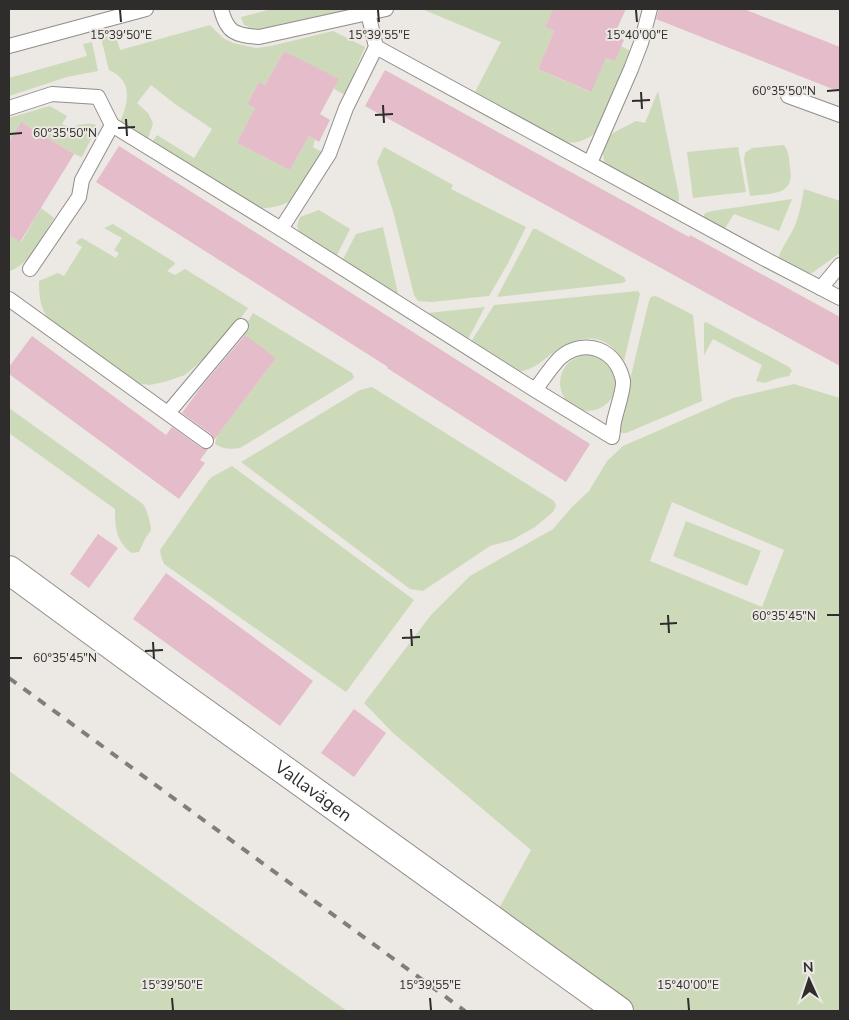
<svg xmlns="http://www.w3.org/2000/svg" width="849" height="1020" font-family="'Nunito Sans',sans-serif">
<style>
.green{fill:#ccdaba;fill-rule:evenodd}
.building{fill:#e5bcc9}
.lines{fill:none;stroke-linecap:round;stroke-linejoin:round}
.service-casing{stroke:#918d8a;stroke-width:16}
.minor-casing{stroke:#918d8a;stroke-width:30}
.service{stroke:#fff;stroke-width:14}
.minor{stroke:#fff;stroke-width:28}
.rail{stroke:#807d7a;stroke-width:4;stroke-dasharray:9 9;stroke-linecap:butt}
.ticks{fill:none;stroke:#2e2d2b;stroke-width:2}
.labels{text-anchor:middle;stroke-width:4;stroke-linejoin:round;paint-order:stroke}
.street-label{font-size:18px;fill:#2e2d2b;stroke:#ece8e4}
.ticks-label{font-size:12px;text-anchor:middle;fill:#2e2d2b;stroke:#ece8e4;stroke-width:4;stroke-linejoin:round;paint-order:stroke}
</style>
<rect width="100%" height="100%" fill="#ece8e4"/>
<g class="green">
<path d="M272,9H349L325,17L258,30L244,25L241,17Z"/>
<path d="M422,9H553L545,27L554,31L538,69L590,92L606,58L615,61L621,46L630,51L596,133C584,141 576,144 562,142L475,92L501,42Z"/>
<path d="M210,25L223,38L233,43L256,48L271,46L333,31L365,47L345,95L334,89L338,79L284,51L265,85L259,82L247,104L255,108L237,143L290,170L309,136L315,140L313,147L322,152L293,200C281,206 270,209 256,208L152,142L157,135L194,158L212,129L175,104L151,85L137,103L148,113L153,123L148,139L120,122C129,101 133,81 109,70L101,38L115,34L120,50Z"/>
<path d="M92,42L98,71L67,77L9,96V78L87,56L83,44Z"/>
<path d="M658,91L679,196V201L671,202L605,165C598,134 613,134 636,121L645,123Z"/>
<path d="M50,106L67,116L62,124L70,127C79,125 88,122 96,125V129L82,157L74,154L21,122L9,142V118L46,107Z"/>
<path d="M784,145C789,151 789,160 790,168C795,196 771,193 750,196L744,160L745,153L752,148Z"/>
<path d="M384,147L453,185L451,189L526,227L507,265L489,296L431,302L418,301L414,295L393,211L377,162Z"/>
<path d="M738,147L746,192L693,198L687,152Z"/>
<path d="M804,189L840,201V253L812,273H804L778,259C782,246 791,236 796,223C800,212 802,200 804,189Z"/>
<path d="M792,199L779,231L734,214L724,230L703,218L705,213L712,211Z"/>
<path d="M41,208L54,218C46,231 30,262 16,268C14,270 11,270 9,271V235L21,242Z"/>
<path d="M319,210L350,229L337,255L333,257L301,235L297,226L300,217Z"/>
<path d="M113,224L174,262L175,264L167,271L175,275L185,269L248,308L223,342L185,375L164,382L150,385L133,383L50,321C40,309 39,296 39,281L58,273L64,276L82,247L76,243L78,240L82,238L116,258L119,253L114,250L122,238L104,228Z"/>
<path d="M383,227L399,298L342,261L356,234Z"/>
<path d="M533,229H536L624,277L626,281L622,283L497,297Z"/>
<path d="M638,291L640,294L624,361C620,357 616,351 612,347C596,333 574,338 558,349C545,358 535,370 518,372L469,345L494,305Z"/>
<path d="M655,296L660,298L693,315L702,401L626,433H622L618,429L649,301L651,297Z"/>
<path d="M485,307L467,341L418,314Z"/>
<path d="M253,313L352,373L354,377L353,379L240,448C230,449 225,450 215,444L217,436L276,358L241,333Z"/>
<path d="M706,322L789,367L792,371L789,376L779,378L764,383L756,381L762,365L713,339L704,355V323Z"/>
<circle cx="588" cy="383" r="28"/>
<path d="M794,384L840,398V1011H632L497,912L531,850L392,732L364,703L431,615L470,576L553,529L572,507L589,491L607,461L623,446L733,398ZM672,502L784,550L762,607L650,561Z"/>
<path d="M372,387L554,501L556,506L553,512L535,527L512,540L490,546L423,591L410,589L241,462L360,390Z"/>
<path d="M9,408L143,504C148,512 150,521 151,530L145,539L139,552L132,553C116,542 115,527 115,509L9,433Z"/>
<path d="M232,466L414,600L346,692L164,564L161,556L160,550L208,481L212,477Z"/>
<path d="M686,521L761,551L747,586L673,556Z"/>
<path d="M9,771L347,1011H9Z"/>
</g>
<g class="building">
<path d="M553,9H626L614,35L624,40L615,61L606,58L591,92L538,69L554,31L545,27Z"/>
<path d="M659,9H744L840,47V92L656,19Z"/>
<path d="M284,51L339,79L320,114L330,120L319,142L309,136L290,170L237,143L255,108L247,104L259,82L265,85Z"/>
<path d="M385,70L689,237L690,235L840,317V366L365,106Z"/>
<path d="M21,122L74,154L20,242L9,235V142Z"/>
<path d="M119,146L590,444L566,482L387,368L388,367L96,182Z"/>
<path d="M245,335L276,358L214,440L211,434L182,413L201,387Z"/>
<path d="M32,336L166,435L172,427L201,448L208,449L200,460L205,463L179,499L9,374V367Z"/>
<path d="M98,534L118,548L89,588L70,574Z"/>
<path d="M166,573L313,681L280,726L133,619Z"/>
<path d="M354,709L386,733L354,777L321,753Z"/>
</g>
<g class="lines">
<g class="service-casing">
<g id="service">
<path d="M221,9C227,33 235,35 259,37L386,9"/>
<path d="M9,46L146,9"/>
<path d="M376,47L765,259L840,298"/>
<path d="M788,96L840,115"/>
<path d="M9,108L52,94L98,97L112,125L82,180L79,197L30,269"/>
<path d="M112,125L281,229L535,390L612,437C613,432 613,427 614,422C616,411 624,390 623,381C617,350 586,337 561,357C553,364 542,381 535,390"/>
<path d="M590,163L631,69L641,43L650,9"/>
<path d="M281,229L329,154L346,108L376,47L368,13"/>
<path d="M821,288L840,265"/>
<path d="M9,299L206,441"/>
<path d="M168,413L241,326"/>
</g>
</g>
<g class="minor-casing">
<g id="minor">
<path id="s1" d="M9,570L159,680L619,1011"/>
</g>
</g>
<use href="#service" class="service"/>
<use href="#minor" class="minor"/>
<path class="rail" d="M9,678L465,1011"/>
</g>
<path class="ticks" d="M120,10L121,22M378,10L379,22M636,10L637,22M827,91L839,90M641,92L642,109M632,101L650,100M383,105L384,123M375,115L393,114M126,119L127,136M118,128L135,127M10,134L22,133M668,615L669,633M827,615H839M660,624L677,623M411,629L412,646M402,638L420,637M153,642L154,659M145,651L163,650M10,658H22M172,998L173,1010M430,998L431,1010M688,998L689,1010"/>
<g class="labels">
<g class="street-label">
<text dy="6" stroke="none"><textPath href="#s1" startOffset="376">Vallavägen</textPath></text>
</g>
</g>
<g class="ticks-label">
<text x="121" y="39">15°39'50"E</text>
<text x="379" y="39">15°39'55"E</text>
<text x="637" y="39">15°40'00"E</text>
<text x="784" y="95">60°35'50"N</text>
<text x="65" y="137">60°35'50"N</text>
<text x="784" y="620">60°35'45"N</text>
<text x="65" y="662">60°35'45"N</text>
<text x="172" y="989">15°39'50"E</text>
<text x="430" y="989">15°39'55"E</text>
<text x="688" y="989">15°40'00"E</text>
</g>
<rect width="849" height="1020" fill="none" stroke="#2e2d2b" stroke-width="20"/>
<g transform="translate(809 980) rotate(357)" stroke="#ece8e4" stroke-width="4" paint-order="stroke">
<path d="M0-4L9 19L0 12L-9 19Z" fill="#2e2d2b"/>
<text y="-8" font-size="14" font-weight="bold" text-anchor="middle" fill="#2e2d2b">N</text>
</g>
</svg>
